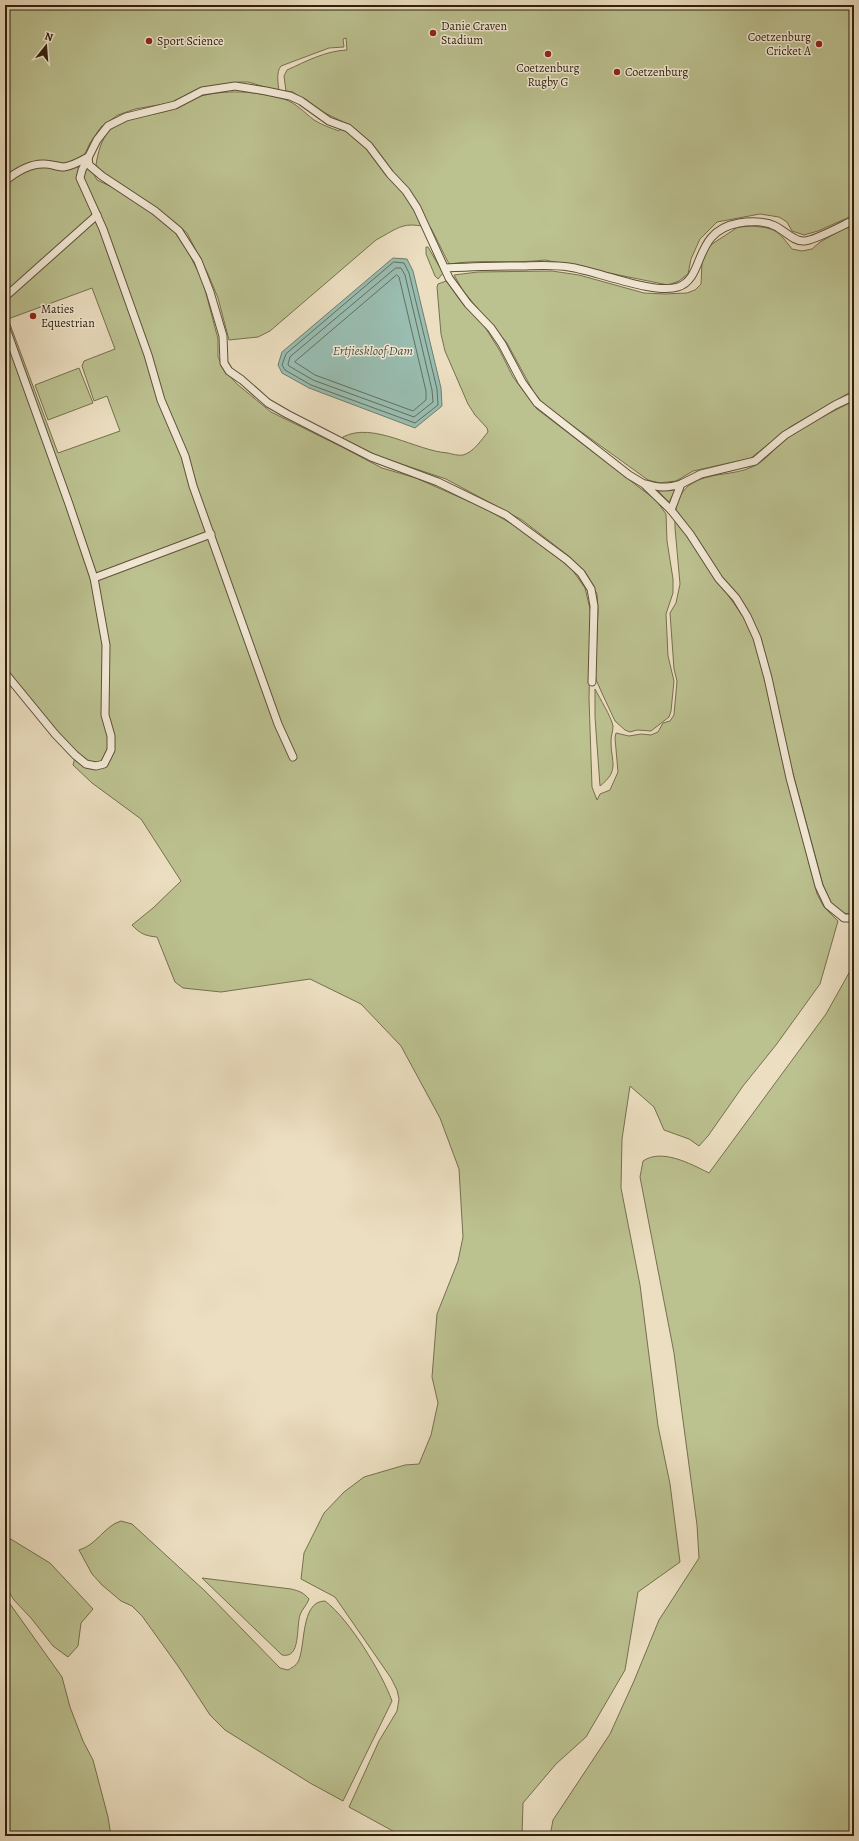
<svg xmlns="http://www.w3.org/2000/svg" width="859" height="1841" font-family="Alegreya,serif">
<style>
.green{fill:#bcc190;stroke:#75704e;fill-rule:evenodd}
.water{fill:#99bdb1;stroke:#6e7e6f}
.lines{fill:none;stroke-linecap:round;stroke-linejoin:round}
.shore{stroke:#646e5e;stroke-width:1}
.minor-casing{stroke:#5e5039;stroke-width:9}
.minor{stroke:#f3ead7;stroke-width:7}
.poi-dot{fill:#8f2418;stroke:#f3ead7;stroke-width:1.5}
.labels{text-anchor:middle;stroke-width:3;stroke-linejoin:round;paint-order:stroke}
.poi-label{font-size:12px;fill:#2e200c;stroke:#f3ead7;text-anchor:start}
.water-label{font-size:13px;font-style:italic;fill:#4e4f3e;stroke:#f3ead7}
</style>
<rect width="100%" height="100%" fill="#ecdfc1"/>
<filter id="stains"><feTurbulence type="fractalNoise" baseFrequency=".005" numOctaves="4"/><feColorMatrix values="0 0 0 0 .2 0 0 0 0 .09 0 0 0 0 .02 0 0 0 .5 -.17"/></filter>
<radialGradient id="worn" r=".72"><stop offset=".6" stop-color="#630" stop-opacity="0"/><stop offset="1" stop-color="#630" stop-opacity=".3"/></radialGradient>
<g class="green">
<path d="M5,5H854V215L818,231L804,235L792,231L787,222L779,217L760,214L717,222L700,239L691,259L688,274L679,281L668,285L545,260C513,264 481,259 449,264L431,228C403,221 400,227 376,240L270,331L258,337L229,340L218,298L208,274L187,233L173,221L104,174L96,165C104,111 133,122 174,109C182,107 188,99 197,97C226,89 256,91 284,99C296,103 305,113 314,120C322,125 331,128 339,131L343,122L317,109L293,92L286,91L284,76L287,70C307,61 325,51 347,50L346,38L343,39L344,47L329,48L281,66C276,72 278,83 279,91L248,82H240L196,90L175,102L135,109L118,115L101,127L90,143L84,156L97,180L112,187L159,217L182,239L203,282L218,339V357L225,371L237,384L271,412L342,447L382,468L416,478L486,509L517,527L571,568L585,588L591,613L589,698L592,787L597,800L600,794L610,790L618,772L615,738L616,733L629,736L641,734L651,735L658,732L663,723L670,721L674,715L677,681L674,669L670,613L676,603L680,584L675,528V519L744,618L754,640L762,665L781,754L817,894L824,907L838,921L820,984L776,1045L743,1086L708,1136L699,1146L689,1139L664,1130L654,1107L630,1086L622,1139L621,1188L640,1285L658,1426L670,1484L680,1562L638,1592L625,1670L586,1737L556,1764L523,1803L522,1836H402L349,1807L379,1741L397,1711L399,1699L397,1690L391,1678L335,1597L301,1579L304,1553L324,1513L344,1492L364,1477L405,1465L419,1464L431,1435L438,1403L432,1377L437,1314L458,1261L463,1237L459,1169L440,1118L401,1046L361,1004L310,979L221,992L183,988L175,982L157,937C146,936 140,934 132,925L153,908L181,881L141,819L92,783L73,765L76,754L5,669ZM92,288L115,349L84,361L82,366L94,401L107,396L120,431L58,453L8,319Z"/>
<path d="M752,226C776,228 778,231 792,249L802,251L812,249L820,242L843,229L854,226V390L790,427L751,458L693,471L676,481L659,483L648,480L544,405L533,391L507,343L463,291L454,275L478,272L552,271L579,275L644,293L665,294L687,293L695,290L701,284L702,263L706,251L712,244L738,227Z"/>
<path d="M426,247H428L443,273L438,279L435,276L426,254Z"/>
<path d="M446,281L448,282L457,296L483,324L500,351L513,377L537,409L640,488L656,500L666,514L667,541L673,579V593L666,614L668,656L674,681L671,711L669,717L651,731L637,730L630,732L625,730L615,721L601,691L595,677L598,611L597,594L587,575L570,557L522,520L446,479L380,457L343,440V437C373,421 416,451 448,453C452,454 459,456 463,455C474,452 481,440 488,432L487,428L475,415L468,404L445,351L441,334L437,287L438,284Z"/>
<path d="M79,368L93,403L48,420L35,385Z"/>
<path d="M854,401V914L841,913L833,907L823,885L788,755L761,638L737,594L720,575L698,539L676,510C676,501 683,489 691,484C709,472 733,476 752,467C766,461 775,447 787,438C806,425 833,411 854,401Z"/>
<path d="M676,489L669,502L658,491H659Z"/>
<path d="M595,689C600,699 611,716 613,726C613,731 611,736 611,741C611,763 620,770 600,786L595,717Z"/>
<path d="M854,964V1836H550L553,1820L610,1734L634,1681L659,1620L699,1558L697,1525L674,1353L640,1177L643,1161C662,1148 691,1164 709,1173L826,1014Z"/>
<path d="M121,1521L132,1524L205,1591L280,1668L288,1670C291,1668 296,1666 298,1662C306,1647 300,1601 325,1601C349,1619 382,1673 392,1701L343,1801L310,1783L225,1730L210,1715L178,1666L142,1616L132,1606L121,1601L102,1585L92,1574L79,1550C97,1545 104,1526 121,1521Z"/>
<path d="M5,1531L9,1538L50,1563L93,1609L81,1623L78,1646L68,1657L53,1646L31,1618L14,1600L5,1586Z"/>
<path d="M202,1578L291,1589C299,1591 303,1592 309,1599C307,1605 302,1609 300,1615C296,1628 301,1659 282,1655Z"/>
<path d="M5,1597L62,1677L70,1707L83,1741L93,1760L108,1817L111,1836H5Z"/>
</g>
<path class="water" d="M393,258L407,259L413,271L441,388L442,406L415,428L309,388L282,373L278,365L282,352Z"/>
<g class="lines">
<g class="shore">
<path d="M394,262L404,263L409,273L437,389L438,405L415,423L311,385L285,370L282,365L286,354Z"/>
<path d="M396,268H401L405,275L432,390L433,402L414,417L313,380L289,366L288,364L290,357Z"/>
<path d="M397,275L399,277L426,391V400L413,411L315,375L295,362Z"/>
</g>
<g class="minor-casing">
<g id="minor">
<path d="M88,158L89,165L102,176L155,211L179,231L198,261L210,292L223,336L224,363L229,371L242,380L268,403L287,414L371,457L438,482L506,515L567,560L581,573L591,589L594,606L592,682"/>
<path d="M5,181C16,172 31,163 45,164C51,164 58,167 64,167C72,166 81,161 88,157"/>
<path d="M445,268C468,267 491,266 515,266C532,266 551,264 569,267C597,271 654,295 678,287C706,278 692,231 739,223C750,221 765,221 775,226C784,230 794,242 804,241C814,241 843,225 854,220"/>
<path d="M5,297L97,215"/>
<path d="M5,326L69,504L94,578L106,645L105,715L111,736V750L104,764L96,766L86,764L75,755L55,734L5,673"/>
<path d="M646,484C659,488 668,488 681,484L671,510"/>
<path d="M681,484L701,474L755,461L785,435L835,405L854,396"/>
<path d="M94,578L211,534"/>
<path d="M293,757L278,724L193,486L185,456L161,400L148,355L103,229L80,178L82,170L97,140L108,126L126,117L175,105L202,91L235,86L266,91L290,96L301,101L329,121L348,128L369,146L390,174L406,191L417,208L449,278L468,304L491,328L502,344L522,382L537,403L629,475L644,484L671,510L690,534L719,579L736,598L747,616L757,638L768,678L790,778L819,886L828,905L844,918H854"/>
</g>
</g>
<use href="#minor" class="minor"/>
</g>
<g class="poi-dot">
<circle cx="433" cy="33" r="4"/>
<circle cx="149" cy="41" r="4"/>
<circle cx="819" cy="44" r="4"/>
<circle cx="548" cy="54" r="4"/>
<circle cx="617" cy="72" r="4"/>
<circle cx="33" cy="316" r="4"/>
</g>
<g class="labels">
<g class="poi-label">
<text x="441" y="30">Danie Craven<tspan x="441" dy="14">Stadium</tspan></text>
<text x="811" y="41" text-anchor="end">Coetzenburg<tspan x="811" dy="14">Cricket A</tspan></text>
<text x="157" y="45">Sport Science</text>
<text x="548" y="72" text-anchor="middle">Coetzenburg<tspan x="548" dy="14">Rugby G</tspan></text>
<text x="625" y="76">Coetzenburg</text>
<text x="41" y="313">Maties<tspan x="41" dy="14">Equestrian</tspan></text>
</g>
<g class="water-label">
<text x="373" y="355">Ertjieskloof Dam</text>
</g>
</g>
<rect width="859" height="1841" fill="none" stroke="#ecdfc1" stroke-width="20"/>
<rect x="6" y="6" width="847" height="1829" fill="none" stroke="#2e200c" stroke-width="2"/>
<rect x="10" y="10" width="839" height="1821" fill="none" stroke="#2e200c"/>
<g transform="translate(46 46) rotate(17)" stroke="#f3ead7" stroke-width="3" paint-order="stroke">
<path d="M0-3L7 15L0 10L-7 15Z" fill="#2e200c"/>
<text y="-6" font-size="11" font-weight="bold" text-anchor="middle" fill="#2e200c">N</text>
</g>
<rect width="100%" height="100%" filter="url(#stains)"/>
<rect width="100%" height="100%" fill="url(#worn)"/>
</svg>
